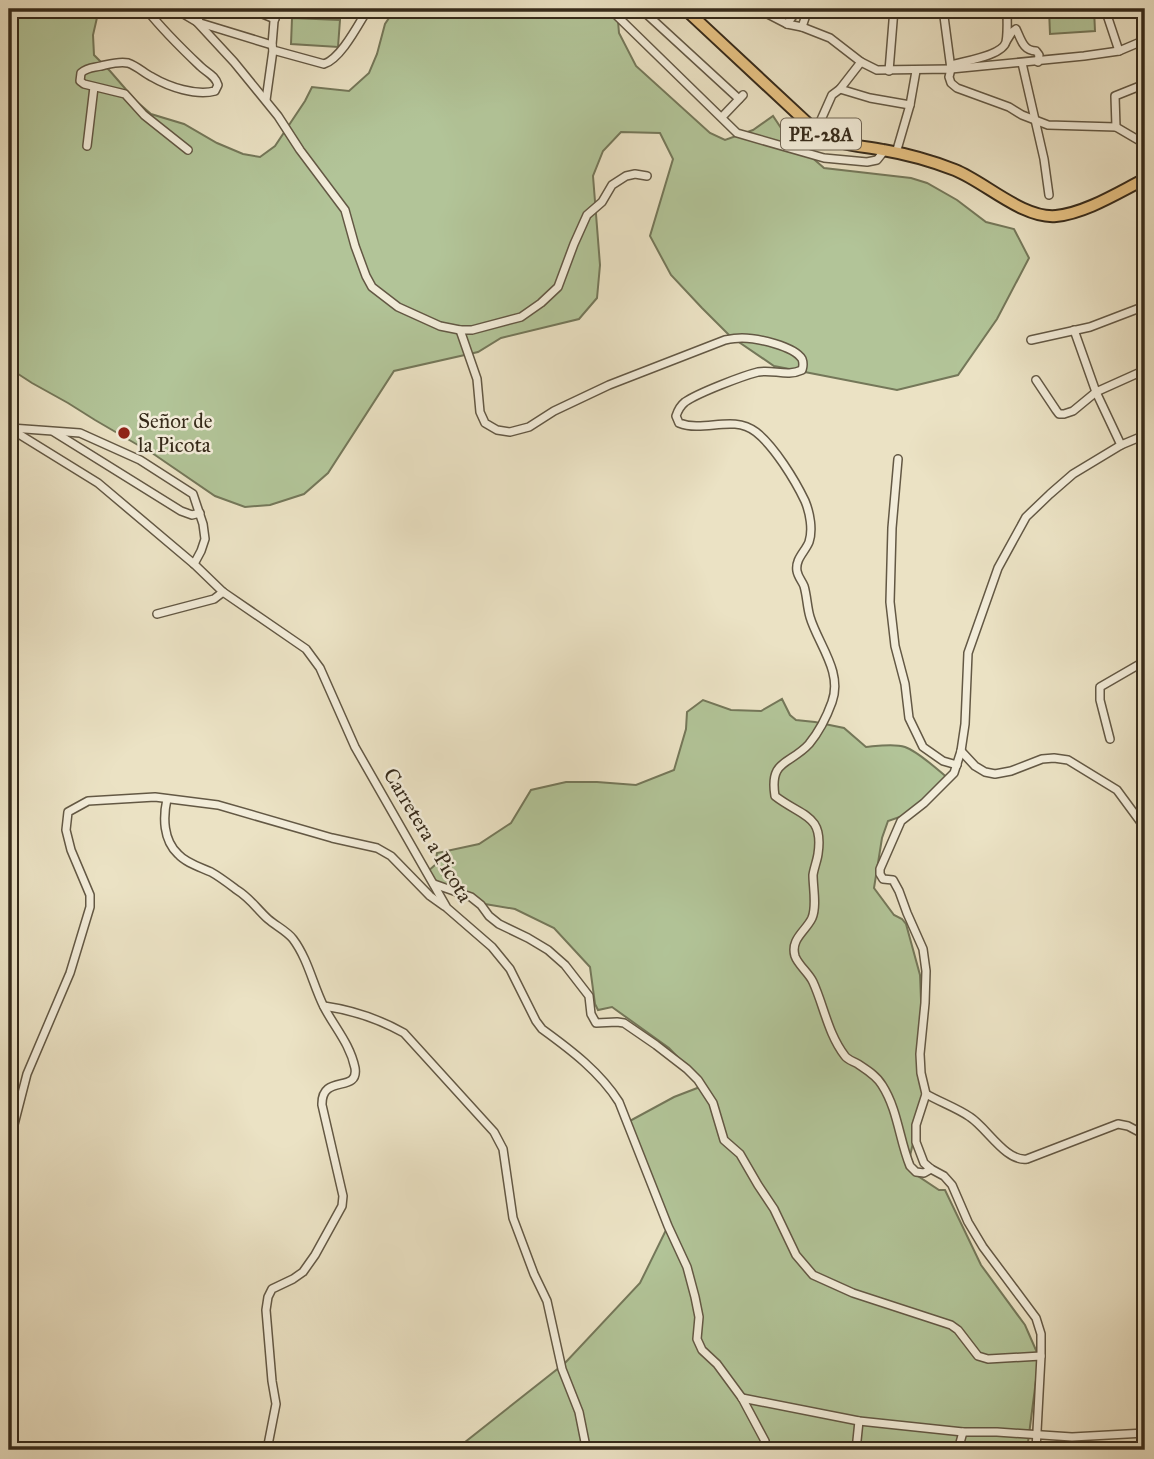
<svg xmlns="http://www.w3.org/2000/svg" width="1154" height="1459" font-family="'IM FELL Great Primer',serif">
<style>
.green{fill:#b2c498;stroke:#747759;stroke-width:2}
.lines{fill:none;stroke-linecap:round;stroke-linejoin:round}
.minor-casing{stroke:#635844;stroke-width:10}
.trunk-casing{stroke:#362a1a;stroke-width:14}
.minor{stroke:#f2ecd9;stroke-width:7}
.trunk{stroke:#e6c182;stroke-width:10}
.poi-dot{fill:#8f2418;stroke:#f2ecd9;stroke-width:2.5}
.labels{text-anchor:middle;stroke-width:5;stroke-linejoin:round;paint-order:stroke}
.shield{fill:#f2ecd9;stroke:#6e6453;stroke-width:2}
.shield-label{font-size:19px;font-weight:bold;fill:#362a1a}
.poi-label{font-size:21px;fill:#362a1a;stroke:#f2ecd9;text-anchor:start}
.street-label{font-size:21px;fill:#362a1a;stroke:#f2ecd9}
</style>
<rect width="100%" height="100%" fill="#ebe2c4"/>
<filter id="stains"><feTurbulence type="fractalNoise" baseFrequency=".00286" numOctaves="4"/><feColorMatrix values="0 0 0 0 .2 0 0 0 0 .09 0 0 0 0 .02 0 0 0 .5 -.17"/></filter>
<radialGradient id="worn" r=".72"><stop offset=".6" stop-color="#630" stop-opacity="0"/><stop offset="1" stop-color="#630" stop-opacity=".3"/></radialGradient>
<g class="green">
<path d="M9,9H99L93,35L94,55L110,71L136,101L151,114L184,124L217,143L243,154L260,157L275,146L305,101L312,87L349,91L369,73L377,54L385,24L395,9H617L619,33L636,66L710,133L725,140L753,130L773,116L789,140L808,154L824,168L911,178L927,183L957,200L986,222L1014,229L1029,258L997,319L958,375L897,390L774,366L730,336L702,308L671,275L650,236L673,159L660,133L621,132L603,151L593,176L600,265L597,298L579,319L501,338L478,352L394,371L328,473L304,494L270,505L245,507L215,496L155,455L95,420L68,403L32,383L9,368Z"/>
<path d="M1049,9H1094L1095,31L1050,34Z"/>
<path d="M292,18L340,20L338,47L291,44Z"/>
<path d="M782,699L790,715L796,720L815,722L844,728L866,747C877,746 894,743 905,747C919,752 938,770 950,780L914,812L888,821L882,838L874,888L894,915L902,919L906,924L920,975L922,1025L923,1100L910,1156L918,1176L939,1190H945L981,1265L1025,1325L1039,1357L1027,1450H455L565,1363L640,1283L668,1226L626,1123L674,1097L705,1085L669,1048L612,1007L598,1010L595,1004L590,967L554,928L515,909L485,904L461,898L433,884L427,872L435,865L437,853L479,844L511,823L531,790L566,782H597L636,785L674,770L686,729L687,712L703,700L731,710L761,711Z"/>
</g>
<g class="lines">
<g class="minor-casing">
<g id="minor">
<path d="M146,9C162,29 181,48 200,66C207,73 215,75 218,85L215,91C196,96 169,87 152,77C144,73 137,66 128,63C119,61 110,64 101,66C93,68 88,67 81,73L80,81L84,84L125,94L144,115L188,150"/>
<path d="M175,9L197,22L272,45"/>
<path d="M203,9L197,22L234,62L278,116L300,150L345,210L355,246L366,276L372,287L398,307L440,326L460,330H472L521,317L541,303L558,287L574,244L587,215L602,202L612,185L626,176L635,174L647,176"/>
<path d="M250,9L275,19"/>
<path d="M275,9L272,45L273,50L324,64C341,59 359,23 368,9"/>
<path d="M641,9L739,99"/>
<path d="M758,9L787,24L802,27L830,38L861,62L877,70L951,69L949,77L951,83L957,88L1009,107L1022,115L1048,125L1116,127L1145,144"/>
<path d="M943,9L951,69L1084,56L1119,51L1145,40"/>
<path d="M1105,9L1119,51"/>
<path d="M616,15L737,133L824,158L867,162L877,160L885,150"/>
<path d="M787,24L798,9"/>
<path d="M802,27L808,9"/>
<path d="M1007,40L1012,32L1016,29C1021,39 1023,51 1036,51L1039,55L1038,62"/>
<path d="M1022,63L1044,159L1049,195"/>
<path d="M951,65C964,61 1002,56 1006,42C1008,32 1007,19 1007,9"/>
<path d="M889,71L894,9"/>
<path d="M840,89L870,98L910,105"/>
<path d="M266,100L273,50"/>
<path d="M722,117L743,95"/>
<path d="M1116,127L1115,96L1145,84"/>
<path d="M816,131L832,95L840,89L861,62"/>
<path d="M87,146L94,87"/>
<path d="M896,153L910,105L916,71"/>
<path d="M460,330L477,379L480,412L485,423L497,430L510,432L529,427L554,411L609,385L725,340C730,339 736,338 742,338C757,338 794,346 802,359C804,364 803,366 802,370C787,377 773,369 758,372C742,376 698,393 685,402C680,406 678,410 676,416L679,423C705,433 732,414 756,432C774,446 795,480 805,501C810,513 813,530 809,542C805,552 795,559 797,571C798,577 802,581 804,586C807,596 807,607 810,617C818,644 843,672 832,702C827,716 818,733 809,744C790,765 769,759 775,796C802,817 824,814 818,854C817,861 814,868 813,875C813,888 817,906 812,918C806,931 790,939 795,956C798,965 809,973 813,982C824,1006 828,1034 845,1056C848,1060 853,1061 858,1064C867,1070 877,1076 882,1085C898,1110 899,1139 910,1166L916,1172L924,1173L931,1169"/>
<path d="M1074,330L1096,392L1121,445"/>
<path d="M1031,340L1090,327L1145,306"/>
<path d="M1036,380L1056,410L1059,414H1064L1073,411L1096,392L1145,370"/>
<path d="M9,428L98,483L194,564L223,592L306,649L320,668L355,747L447,908L492,947L510,969L536,1021L542,1029C571,1050 600,1072 619,1102L668,1226L687,1267L695,1297L699,1317L697,1339L702,1350L717,1364L742,1398L765,1441L767,1450"/>
<path d="M11,428L80,433L140,460L193,494L203,524L205,539L201,551L194,564"/>
<path d="M54,432L181,511L192,515L200,513"/>
<path d="M898,459L892,528L890,602L895,646L905,684L909,718L923,747L943,761L957,765"/>
<path d="M157,614L214,599L223,592"/>
<path d="M1110,739L1100,700V687L1145,661"/>
<path d="M961,751L975,766L985,772L995,774L1011,771L1042,759L1054,758L1068,760L1117,790L1145,828"/>
<path d="M167,799C163,817 163,840 178,854C186,863 200,867 211,872C220,877 229,884 237,890C250,898 257,909 268,919C276,926 287,931 293,939C308,959 313,985 324,1007C335,1028 350,1044 355,1068C359,1094 321,1073 322,1105L343,1196L342,1206L315,1255L303,1272L293,1279L272,1289L268,1297L266,1310L272,1381L276,1404L267,1450"/>
<path d="M434,884L471,897L481,905L489,916L499,924L528,938L548,950L565,965L589,996L591,1014L596,1023L617,1022L624,1023L656,1045L687,1069L698,1080L713,1103L724,1140L740,1154L758,1185L774,1209L796,1255L813,1275L853,1293L951,1325L958,1330L978,1356L988,1359L1041,1356"/>
<path d="M324,1006C352,1010 379,1019 404,1033L494,1132L503,1149L513,1218L534,1274L547,1301L562,1369L579,1412L585,1442V1450"/>
<path d="M926,1094C940,1102 957,1108 970,1117C987,1128 1006,1162 1027,1159L1118,1124L1128,1126L1145,1135"/>
<path d="M9,1144L27,1074L70,973L90,907V895L71,850L66,830L68,812L88,801L155,797L218,805L332,838L377,848L391,856L430,896L444,906"/>
<path d="M742,1398L859,1421L963,1432H997L1072,1437L1145,1433"/>
<path d="M856,1450L859,1421"/>
<path d="M958,1450L963,1432"/>
<path d="M1036,1450L1041,1356V1334L1036,1318L983,1247L968,1222L952,1185L944,1176L931,1169L924,1163L916,1142V1125L926,1094L921,1073L920,1054L925,1003L926,971L923,949L907,913L899,891L893,880L883,879L880,874V869L901,821L924,803L954,773L961,751L965,724L968,653L998,568L1026,517L1050,494L1073,474L1121,445L1145,435"/>
</g>
</g>
<g class="trunk-casing">
<g id="trunk">
<path d="M685,9L816,131C839,146 857,145 883,150C907,154 932,161 955,170C985,182 1023,219 1056,216C1086,213 1119,192 1145,179"/>
<path d="M1145,1381L1143,1408L1145,1441"/>
</g>
</g>
<use href="#minor" class="minor"/>
<use href="#trunk" class="trunk"/>
</g>
<circle class="poi-dot" cx="124" cy="433" r="7"/>
<g class="labels">
<rect class="shield" x="781" y="118.5" width="80" height="31" rx="5"/>
<g class="shield-label">
<text x="821" y="141">PE-28A</text>
</g>
<g class="poi-label">
<text x="138" y="428">Señor de<tspan x="138" dy="24">la Picota</tspan></text>
</g>
<g class="street-label">
<text transform="translate(428 835) rotate(59)" y="7">Carretera a Picota</text>
</g>
</g>
<rect width="1154" height="1459" fill="none" stroke="#ebe2c4" stroke-width="35"/>
<rect x="10" y="10" width="1133" height="1438" fill="none" stroke="#362a1a" stroke-width="3.5"/>
<rect x="18" y="18" width="1119" height="1424" fill="none" stroke="#362a1a" stroke-width="2"/>
<rect width="100%" height="100%" filter="url(#stains)"/>
<rect width="100%" height="100%" fill="url(#worn)"/>
</svg>
